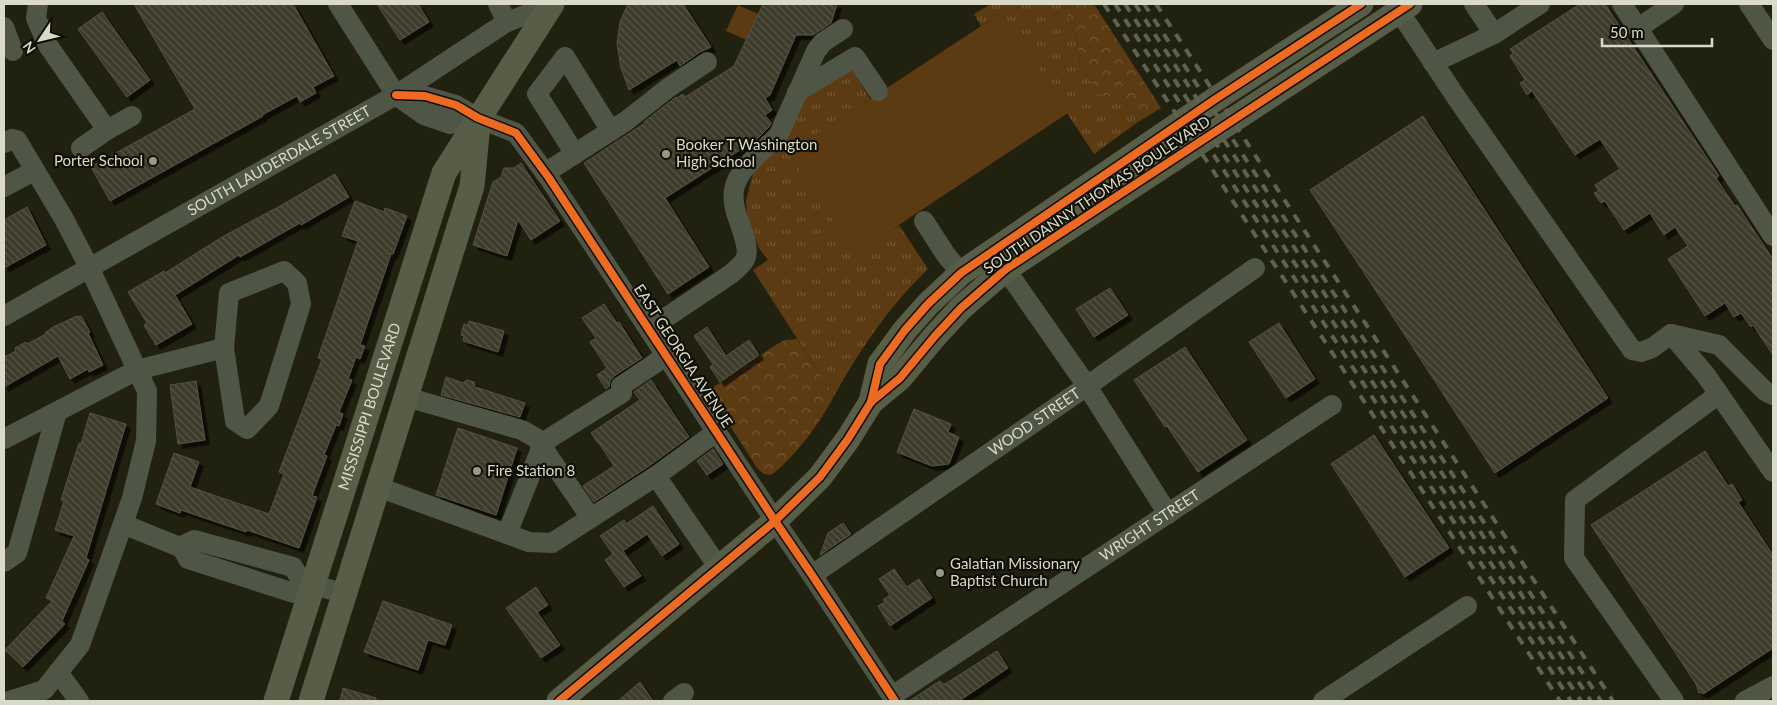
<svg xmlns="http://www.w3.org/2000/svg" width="1777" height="705" font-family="Lato,sans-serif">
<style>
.grass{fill:url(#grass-tufts)}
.forest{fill:url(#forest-crowns)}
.pitch{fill:#5c3b13}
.building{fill:url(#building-back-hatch);stroke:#555244;filter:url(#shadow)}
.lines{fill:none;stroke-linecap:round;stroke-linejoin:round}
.minor{stroke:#505645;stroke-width:20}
.major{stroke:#575d46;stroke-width:25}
.rail{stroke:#5e6253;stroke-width:4;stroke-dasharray:9 9;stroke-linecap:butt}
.cycleway-casing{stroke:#100f04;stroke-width:11}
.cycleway{stroke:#ed6a23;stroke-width:8}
.poi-dot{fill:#998;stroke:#100f04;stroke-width:2}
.labels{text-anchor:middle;stroke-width:4.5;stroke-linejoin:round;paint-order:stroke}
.poi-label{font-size:15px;fill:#dadac8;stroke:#100f04;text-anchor:start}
.street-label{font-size:15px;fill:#dadac8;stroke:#100f04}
</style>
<defs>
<pattern id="grass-tufts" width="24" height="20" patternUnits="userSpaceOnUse" patternTransform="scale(1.25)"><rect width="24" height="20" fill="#5c3b13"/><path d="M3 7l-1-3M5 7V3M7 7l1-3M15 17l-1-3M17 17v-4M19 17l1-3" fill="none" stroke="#735734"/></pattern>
<pattern id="forest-crowns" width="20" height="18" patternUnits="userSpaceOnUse" patternTransform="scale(1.25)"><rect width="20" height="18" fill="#5c3b13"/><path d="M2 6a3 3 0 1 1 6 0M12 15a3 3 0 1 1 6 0" fill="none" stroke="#735734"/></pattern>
<pattern id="building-back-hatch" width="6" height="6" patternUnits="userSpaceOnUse" patternTransform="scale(1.25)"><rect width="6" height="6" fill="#3e3a2a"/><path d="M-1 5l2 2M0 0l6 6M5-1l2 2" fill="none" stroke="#595647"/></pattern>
<filter id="shadow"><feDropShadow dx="4.5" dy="4.5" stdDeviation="0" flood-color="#0009"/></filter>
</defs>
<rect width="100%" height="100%" fill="#212110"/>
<g class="grass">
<path d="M991,4H1063L1076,37L1080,62L1097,93L1112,97L1127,105L1131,115L1138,122L1094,154L1001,13L981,26L974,14Z"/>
<path d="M848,63L870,99L789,153L855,253L899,225L928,269C887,309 862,347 834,396L753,270L768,260L759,248L748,224L746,201L753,173L806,90Z"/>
</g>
<g class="forest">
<path d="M1063,4H1094L1161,108L1138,122L1131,115L1127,105L1112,97L1097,93L1080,62L1076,37Z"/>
<path d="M797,339L834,396C820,423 795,457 771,475L764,474L757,468L708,391L774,346L785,340Z"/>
</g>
<g class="pitch">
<path d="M738,5L758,14L747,40L726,31Z"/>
<path d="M1001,13L1068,113L855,254L788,153Z"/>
</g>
<g class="building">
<path d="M134,4H293L334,76L313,87L316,93L300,102L297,96L262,115L263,116L110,201L91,167L195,109Z"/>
<path d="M377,4H418L429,22L400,40Z"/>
<path d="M628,4H683L711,47L700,52L680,66L677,60L629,90L621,68L617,43L620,22Z"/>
<path d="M763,4H837L831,23L813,35H796L770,95L765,98L772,110L765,115L771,123L769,127L757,139L665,198L709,267L668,294L584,163L645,123L644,122L676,97L677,98L683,94L685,97L734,66Z"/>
<path d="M1580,4H1605L1719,176L1716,178L1735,206L1737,205L1773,259V355L1753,325L1751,327L1741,313L1734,317L1725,303L1705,316L1668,259L1688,246L1675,227L1664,235L1650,213L1624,230L1605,201L1601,203L1594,193L1599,191L1595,185L1620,169L1600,139L1575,155L1532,91L1527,95L1520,83L1525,80L1510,56L1513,53L1510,49Z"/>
<path d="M102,12L150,80L127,97L78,29Z"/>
<path d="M1423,116L1608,398L1495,473L1310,190Z"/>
<path d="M521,163L560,221L531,240L518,220L507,256L473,245L493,182L501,177L504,168H514Z"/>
<path d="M335,174L349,197L301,225L300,223L240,257L239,255L175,295L192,324L156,345L144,325L147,323L128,292L164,271L165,273L222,237L280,206Z"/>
<path d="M355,201L384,212L385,208L407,216L393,254H391L360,345L365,346L360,359L356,357L348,379L352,380L339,412L343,414L339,426L336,425L324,455L327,456L312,496L317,497L299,548L247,530L246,532L181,510L180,513L156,504L174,453L199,462L190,487L269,514L284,474L279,472L322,359L318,358L358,241L342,236Z"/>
<path d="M27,207L46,245L4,268V220Z"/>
<path d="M1110,288L1128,315L1094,337L1076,309Z"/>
<path d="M604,304L617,323L619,322L642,358L614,376L610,381L609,387L606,389L597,375L607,368L590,342L596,338L582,318Z"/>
<path d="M77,316L78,317L81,316L90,332L88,333L103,365L89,372L88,369L70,379L58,356L4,387V357L16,351L15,348L26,342L27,344L46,334L45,333L53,327Z"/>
<path d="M469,321L504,331L498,352L463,341L464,336L461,335L464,324L468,325Z"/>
<path d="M1279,323L1315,379L1286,398L1249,342Z"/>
<path d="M707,327L726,356L749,340L759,355L720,382L710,367L713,364L694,336Z"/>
<path d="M1185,347L1247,440L1198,472L1167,426L1165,427L1134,380Z"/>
<path d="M446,377L463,383L467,380L474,382L475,387L525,403L520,417L441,395Z"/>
<path d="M651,380L689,437L649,466L594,502L583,486L614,466L599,443H598L591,433L640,400L634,392Z"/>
<path d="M196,381L205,440L178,444L170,385Z"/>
<path d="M914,409L951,424L948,432L959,437L949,464L932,466L897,452Z"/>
<path d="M90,413L126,424L86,558L89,560L62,621L65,624L23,667L5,650L52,601L46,598L74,536L55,530L64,501L61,500L79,443L81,444Z"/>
<path d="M458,428L517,448L496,515L436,495Z"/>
<path d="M1374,435L1449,548L1405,577L1331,464Z"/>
<path d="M713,449L723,464L707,475L697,461Z"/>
<path d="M1705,451L1728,486L1732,484L1742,500L1738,502L1773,555V648L1703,694L1701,692L1699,693L1696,684L1591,525Z"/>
<path d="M653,506L679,544L662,556L647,534L623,551L641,576L624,587L605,560L613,554L600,536L624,520L626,524Z"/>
<path d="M843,523L851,534L820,555L828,533Z"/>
<path d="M894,569L907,587L919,579L932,598L890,626L878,606L885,602L883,600L890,595L879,579Z"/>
<path d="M536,587L548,605L537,612L560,645L541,658L506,608Z"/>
<path d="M383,601L452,625L445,645L428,640L418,670L364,652Z"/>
<path d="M997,651L1008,668L959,701H909L940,681L942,684H945Z"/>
<path d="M640,682L653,701H618Z"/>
<path d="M343,688L376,698V701H340Z"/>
</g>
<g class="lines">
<g class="minor">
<path d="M38,4L36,18L47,44L107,130L81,148"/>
<path d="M338,4L396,95L424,115L450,124L478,118"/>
<path d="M498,4L507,22"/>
<path d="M1474,4L1494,34"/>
<path d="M1622,4L1773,236"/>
<path d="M1749,4L1773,40"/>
<path d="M1399,11L1456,97L1632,350L1641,352L1652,348L1671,334L1719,345L1765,391L1773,395"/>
<path d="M4,27L13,51"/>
<path d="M1638,28L1674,4"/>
<path d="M1433,63L1494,34L1540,4"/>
<path d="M797,92L855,57L878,91"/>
<path d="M396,95L425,96L456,105L478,118L516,133L549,178L775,521L812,575L895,701"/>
<path d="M107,130L132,116"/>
<path d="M4,143L12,139L17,140L64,219L89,267L147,391L146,441L132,498L80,645L44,690L9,701"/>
<path d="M575,154L537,94L565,57L611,131"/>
<path d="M545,173L626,121L668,88L707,62"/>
<path d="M4,187L34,171"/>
<path d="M924,221L946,255L961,273"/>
<path d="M997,257L1087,386L1168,514"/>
<path id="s1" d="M4,316L396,95L505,23L552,4"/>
<path d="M649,329L731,274C736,269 744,264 746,257C751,239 730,213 734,190C738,166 765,151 779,134L816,51L823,42L843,29"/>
<path d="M1671,334L1705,374L1773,472"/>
<path d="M406,397L522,430L536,438L591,518"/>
<path d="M4,439L137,370L224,348L235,421L247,429L269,406L301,304L297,283L284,271L229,293L224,348"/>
<path d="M656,476L719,568"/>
<path d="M378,487L529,542L552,543L656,476L716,432"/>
<path d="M123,524L182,548"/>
<path d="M507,534L542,446L550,438L622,393L621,386L666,356"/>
<path d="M4,562L17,553L57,412"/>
<path id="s2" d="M812,575L1087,386L1255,268"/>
<path d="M303,583L294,593L188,559L181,546L194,540L293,567L303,583L345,593"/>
<path d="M58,672L79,701"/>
<path id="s3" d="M892,696L1332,405"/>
<path d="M673,701L684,693"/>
<path d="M1323,701L1467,606"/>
<path d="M1674,701L1574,558L1575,500L1719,394"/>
<path d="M1745,701L1773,686"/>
</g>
<g class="major">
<path d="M871,402L880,364L905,330L928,304L961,273L1214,100L1361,4"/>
<path id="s4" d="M276,701L444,173L552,4"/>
<path d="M311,701L472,186L478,124"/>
<path d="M559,701L775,521L820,477L848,439L871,402L900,378L935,336L961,308L1006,269L1410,4"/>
</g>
<g class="rail">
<path d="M1104,4L1560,701"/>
<path d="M1115,4L1571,701"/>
<path d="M1125,4L1581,701"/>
<path d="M1135,4L1591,701"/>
<path d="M1144,4L1601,701"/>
<path d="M1156,4L1613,701"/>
</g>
<g class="cycleway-casing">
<g id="cycleway">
<path d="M396,95L425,96L456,105L478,118L516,133L549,178L775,521L812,575L895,701"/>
<path d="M871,402L880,364L905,330L928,304L961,273L1214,100L1361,4"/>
<path d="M559,701L775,521L820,477L848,439L871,402L900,378L935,336L961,308L1006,269L1410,4"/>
</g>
</g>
<use href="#cycleway" class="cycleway"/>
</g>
<g class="poi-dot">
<circle cx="666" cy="154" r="5"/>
<circle cx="153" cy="161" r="5"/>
<circle cx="477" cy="471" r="5"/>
<circle cx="940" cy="573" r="5"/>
</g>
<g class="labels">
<g class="poi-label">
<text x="676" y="150">Booker T Washington<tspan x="676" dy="17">High School</tspan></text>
<text x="143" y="166" text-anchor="end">Porter School</text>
<text x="487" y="476">Fire Station 8</text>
<text x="950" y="569">Galatian Missionary<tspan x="950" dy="17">Baptist Church</tspan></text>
</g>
<g class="street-label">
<text dy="5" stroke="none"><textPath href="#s1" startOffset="316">SOUTH LAUDERDALE STREET</textPath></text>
<text transform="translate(1097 195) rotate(-34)" y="5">SOUTH DANNY THOMAS BOULEVARD</text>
<text transform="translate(683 356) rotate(57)" y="5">EAST GEORGIA AVENUE</text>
<text dy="5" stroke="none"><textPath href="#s4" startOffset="309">MISSISSIPPI BOULEVARD</textPath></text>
<text dy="5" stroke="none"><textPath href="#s2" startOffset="270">WOOD STREET</textPath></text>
<text dy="5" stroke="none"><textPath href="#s3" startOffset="309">WRIGHT STREET</textPath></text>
</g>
</g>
<rect width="1777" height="705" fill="none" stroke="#dadac8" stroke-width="10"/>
<g transform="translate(40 40) rotate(235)" stroke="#100f04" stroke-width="4" paint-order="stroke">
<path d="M0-4L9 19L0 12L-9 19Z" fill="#dadac8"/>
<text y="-8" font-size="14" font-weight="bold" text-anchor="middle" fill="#dadac8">N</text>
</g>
<path d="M1602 38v8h110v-8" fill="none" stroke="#dadac8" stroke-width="2.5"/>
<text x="1610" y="38" font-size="15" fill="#dadac8" stroke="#100f04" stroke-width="4" paint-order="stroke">50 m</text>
</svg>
